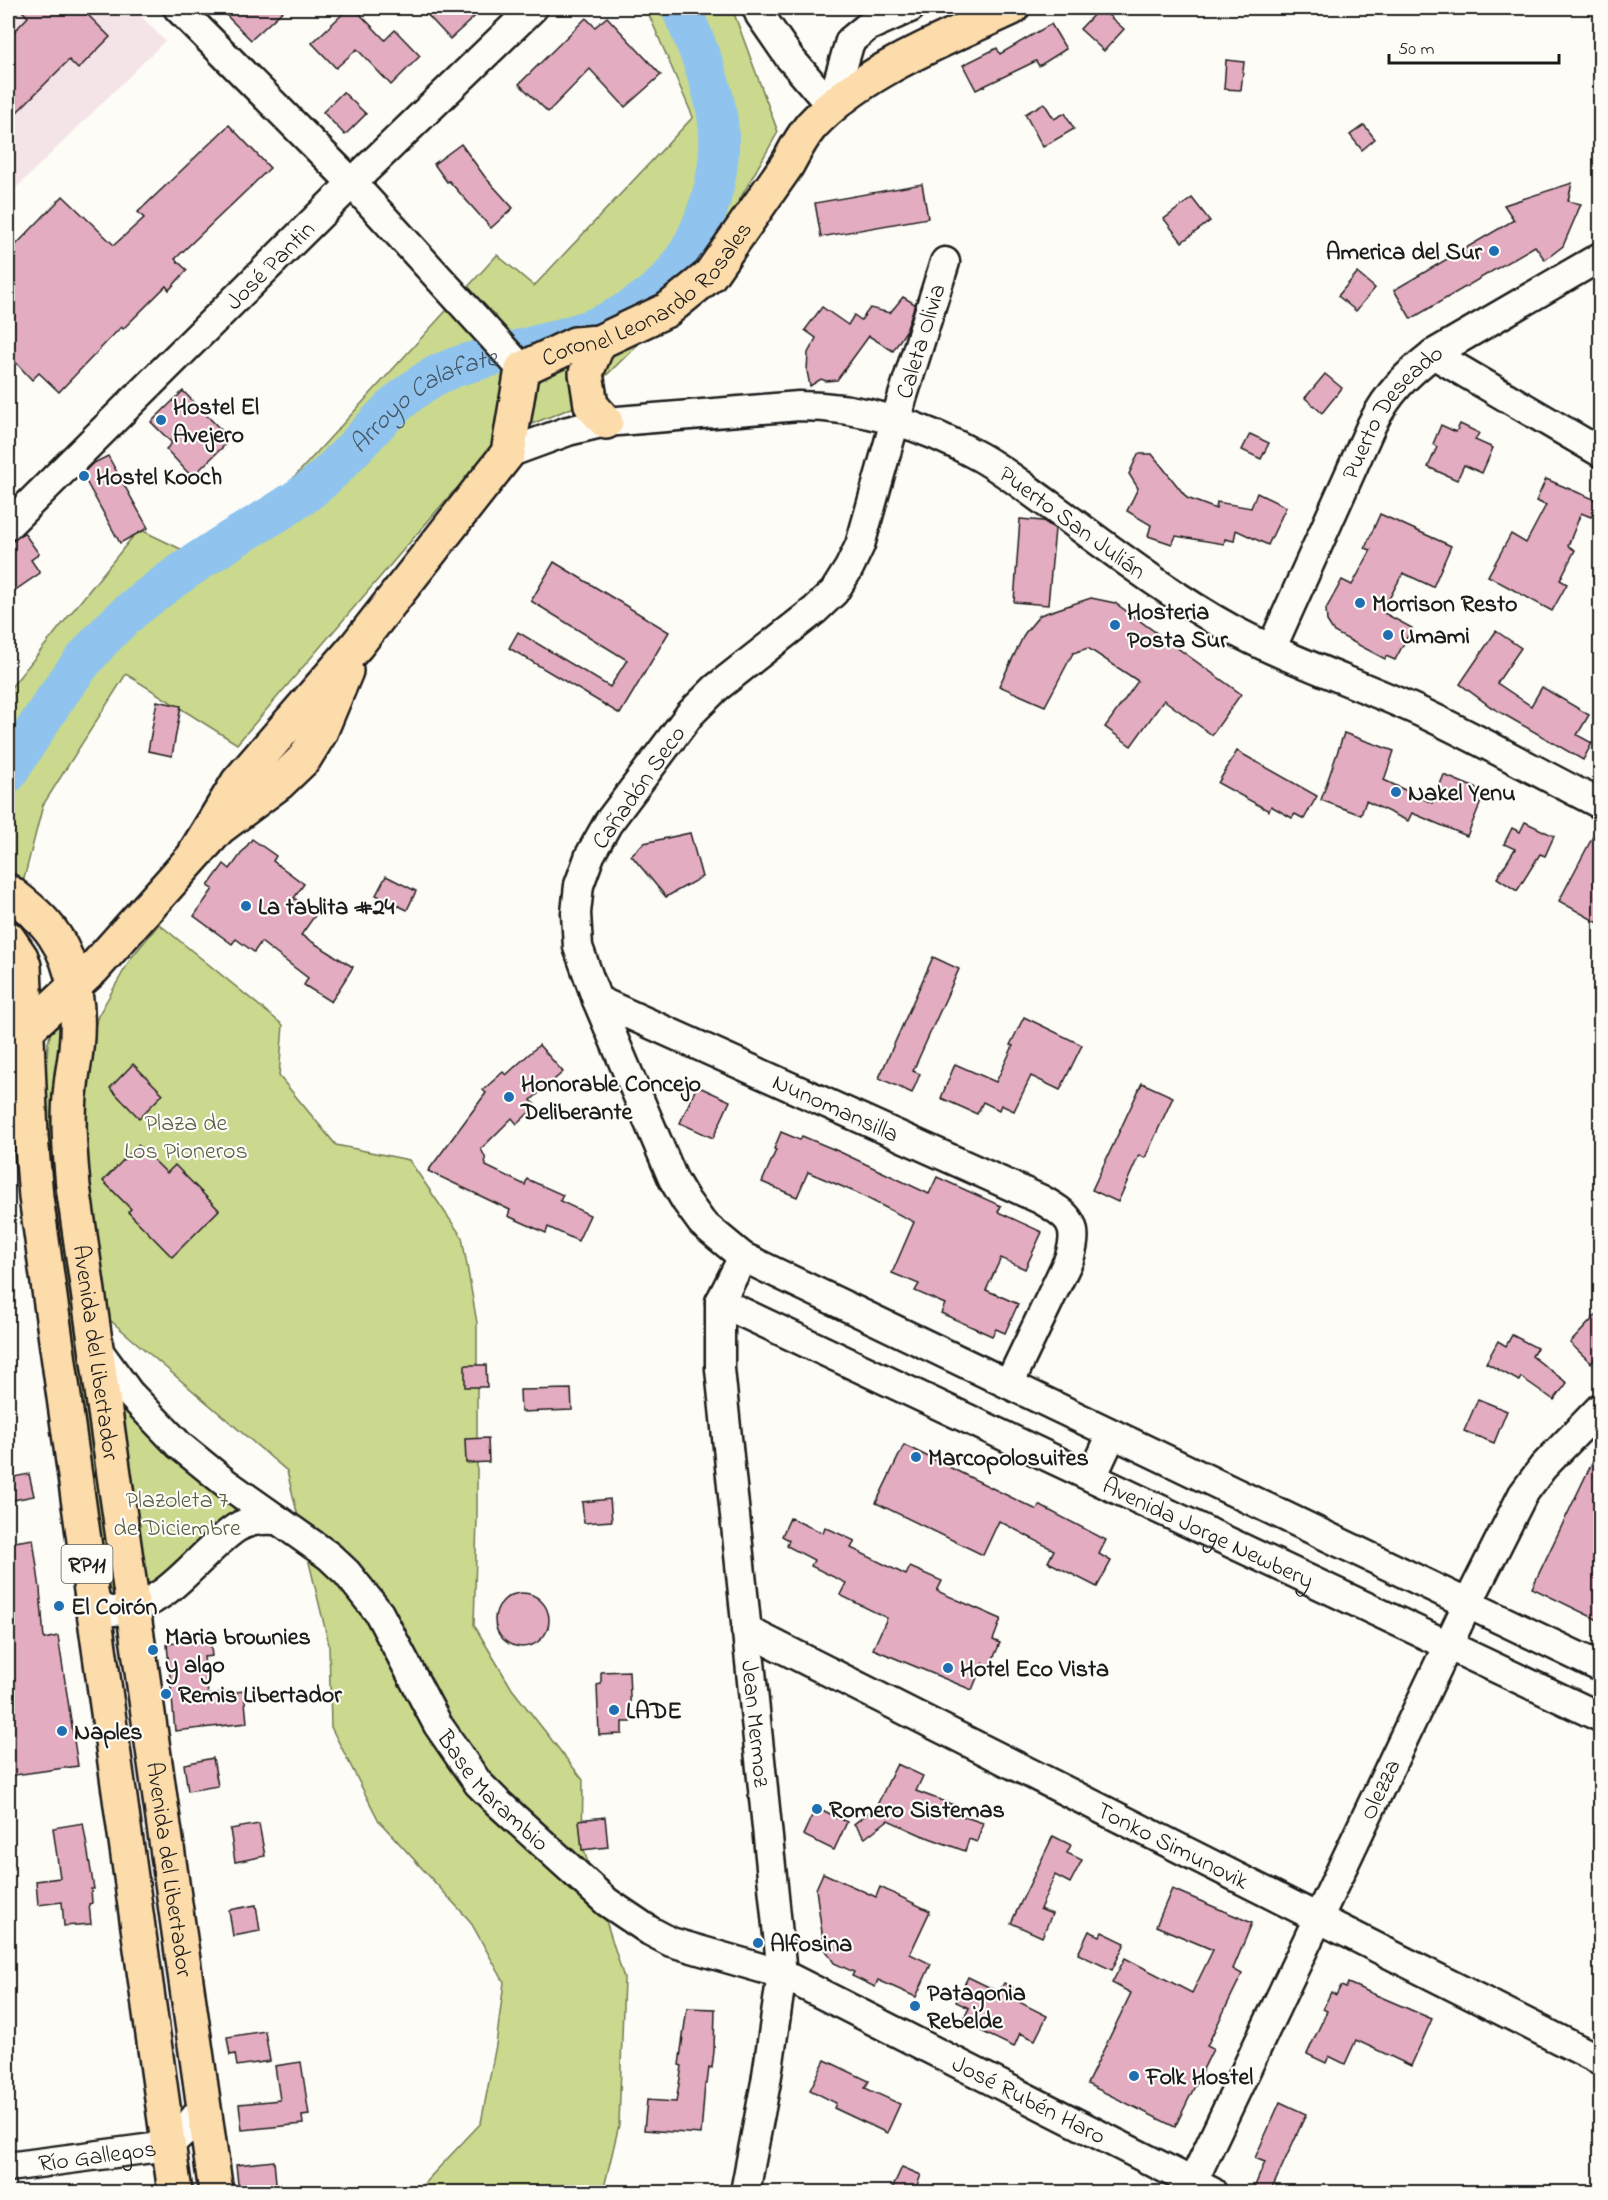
<svg xmlns="http://www.w3.org/2000/svg" width="1608" height="2200" font-family="'Indie Flower',sans-serif">
<style>
.built{fill:#f5e4e7}
.green{fill:#cad98d;stroke:#737a54;stroke-width:1.5}
.lines{fill:none;stroke-linecap:round;stroke-linejoin:round}
.river{stroke:#90c4ee;stroke-width:40}
.building{fill:#e3acc1;stroke:#1c1c1c;stroke-width:1.5}
.minor-casing{stroke:#1c1c1c;stroke-width:33}
.major-casing{stroke:#1c1c1c;stroke-width:38}
.minor{stroke:#fdfcf7;stroke-width:28}
.major{stroke:#fddcac;stroke-width:33}
.poi-dot{fill:#1f6fb2;stroke:#fdfcf7;stroke-width:2}
.labels{text-anchor:middle;stroke-width:4.5;stroke-linejoin:round;paint-order:stroke}
.shield{fill:#fdfcf7;stroke:#605f5e;stroke-width:1.5}
.shield-label{font-size:22px;font-weight:bold;fill:#1c1c1c}
.poi-label{font-size:24px;font-weight:bold;fill:#1c1c1c;stroke:#fdfcf7;text-anchor:start}
.street-label{font-size:24px;fill:#1c1c1c;stroke:#fdfcf7}
.park-label{font-size:24px;fill:#595e44;stroke:#fdfcf7}
.water-label{font-size:26px;font-style:italic;fill:#455766;stroke:#fdfcf7}
</style>
<rect width="100%" height="100%" fill="#fdfcf7"/>
<filter id="ink" filterUnits="userSpaceOnUse"><feTurbulence type="fractalNoise" baseFrequency=".0167" numOctaves="2"/><feDisplacementMap in="SourceGraphic" scale="12" xChannelSelector="R" yChannelSelector="G"/><feConvolveMatrix kernelMatrix="1 2 1 2 8 2 1 2 1" color-interpolation-filters="sRGB"/></filter>
<g filter="url(#ink)">
<path class="built" d="M8,8H133L165,41L8,196Z"/>
<g class="green">
<path d="M646,8H732L778,132L682,301L574,407L534,423L452,493L237,744L126,674L43,805L8,941V691L139,529L214,565L497,255L534,286L693,117Z"/>
<path d="M159,924L283,1025L279,1076L336,1145L409,1160L462,1237L477,1323V1519L474,1625L512,1689L583,1780L582,1844L624,1978L619,2125L603,2192H416L481,2123L496,2045L504,1982L470,1921L379,1821L331,1727L329,1645L287,1471L98,1310L77,1087L98,1016L131,958Z"/>
<path d="M61,1019L118,1588L100,1592L58,1287L44,1098L48,1043L53,1025Z"/>
<path d="M115,1390L234,1506L233,1515L178,1573L147,1586L144,1583Z"/>
</g>
<g class="lines">
<path class="river" id="s1" d="M8,773C44,715 79,655 132,610C164,584 199,560 234,538C262,521 291,506 316,485C355,453 384,407 428,380C449,367 474,361 498,355C532,346 568,338 601,325C625,315 660,292 675,272C706,232 724,172 718,121C713,82 696,44 681,8"/>
</g>
<g class="building">
<path d="M19,8H81L110,37L78,69L69,60L8,121V38L28,17Z"/>
<path d="M219,8H286L251,40Z"/>
<path d="M349,8H354L385,40L395,30L420,56L391,85L357,49L336,68L312,43Z"/>
<path d="M421,8H484L450,39Z"/>
<path d="M1100,8L1124,29L1104,51L1080,29Z"/>
<path d="M607,17L661,75L625,107L590,69L548,112L519,84L586,18L595,27Z"/>
<path d="M1051,24L1066,49L1039,66L1036,61L976,90L963,65L997,48L1000,54Z"/>
<path d="M1226,60L1244,62L1241,90L1224,89Z"/>
<path d="M343,92L366,114L345,135L323,112Z"/>
<path d="M1044,103L1054,119L1065,113L1074,129L1043,147L1025,114Z"/>
<path d="M229,125L270,168L175,259L187,270L169,290L166,286L123,329L121,327L59,392L39,373L32,380L8,354V253L63,196L114,245L144,218L138,212Z"/>
<path d="M1364,125L1375,139L1362,150L1350,135Z"/>
<path d="M461,144L485,177L513,208L491,228L449,181L447,182L434,164Z"/>
<path d="M1572,183L1568,201L1581,204L1563,246L1545,260L1535,246L1411,319L1394,290L1514,220L1504,205Z"/>
<path d="M922,184L928,218L821,237L815,203Z"/>
<path d="M1192,198L1210,221L1182,242L1164,219Z"/>
<path d="M1357,273L1375,288L1356,311L1338,296Z"/>
<path d="M903,297L915,304L906,331L893,351L869,336L837,380L826,381L821,379L810,386L807,371L808,353L816,338L805,330L822,307L848,325L854,315L861,320L870,308L890,313Z"/>
<path d="M1325,374L1342,388L1322,413L1305,398Z"/>
<path d="M183,391L224,433L219,438L225,445L192,477L166,449L172,443L151,422Z"/>
<path d="M1460,424L1479,433L1475,440L1493,448L1482,473L1464,465L1457,480L1428,467L1437,447L1433,444L1441,425L1456,432Z"/>
<path d="M1250,434L1269,443L1261,459L1242,450Z"/>
<path d="M1138,454H1152L1187,498L1216,509L1217,502L1251,508L1257,493L1286,507L1268,545L1236,530L1234,541L1225,539L1224,544L1176,536L1172,544L1148,536L1151,525L1127,511L1138,488L1129,474Z"/>
<path d="M108,456L148,528L120,543L82,474L92,464Z"/>
<path d="M1546,479L1598,501L1591,517L1581,513L1568,546L1575,550L1560,580L1567,584L1552,611L1488,576L1511,534L1526,543L1546,505L1536,501Z"/>
<path d="M1380,514L1451,546L1433,587L1403,573L1382,612L1412,628L1395,660L1386,656L1385,659L1334,632L1327,621L1326,609L1342,580L1352,585L1371,550L1365,548Z"/>
<path d="M1020,519L1043,521L1055,529L1048,605L1014,602Z"/>
<path d="M24,533L39,554L31,560L40,573L8,595V541H13Z"/>
<path d="M554,562L669,632L620,714L509,648L518,632L610,687L627,660L531,601Z"/>
<path d="M1091,598L1115,603L1241,694L1212,735L1164,700L1131,746L1105,727L1138,681L1088,648L1073,653L1045,706L999,686L1025,633L1040,615Z"/>
<path d="M1496,631L1521,648L1497,683L1531,706L1542,687L1589,715L1577,735L1592,743L1583,760L1491,707L1460,684Z"/>
<path d="M157,701L181,706L172,756L148,751Z"/>
<path d="M1344,733L1394,751L1384,780L1432,803L1444,775L1485,792L1467,836L1412,813L1408,821L1366,801L1361,815L1321,800Z"/>
<path d="M1237,751L1317,796L1304,819L1295,814L1292,818L1271,806L1269,811L1218,783Z"/>
<path d="M1525,822L1554,836L1545,856L1540,854L1517,891L1497,878L1515,849L1504,844L1512,828L1520,832Z"/>
<path d="M1600,823V924L1559,901Z"/>
<path d="M690,833L702,877L666,897L631,855L644,843Z"/>
<path d="M252,839L276,856L273,861L304,884L294,898L316,914L301,935L353,967L331,1002L304,985L308,978L261,942L254,952L236,939L232,944L194,916L213,889L208,886L224,864L230,869Z"/>
<path d="M386,876L416,891L407,910L376,895Z"/>
<path d="M933,957L959,969L913,1071L920,1074L912,1093L879,1078Z"/>
<path d="M1024,1017L1082,1045L1060,1090L1031,1076L1014,1111L1001,1105L999,1110L983,1102L977,1114L941,1098L955,1064L996,1082L1013,1046L1010,1045Z"/>
<path d="M539,1045L563,1072L531,1100L536,1106L517,1124L512,1118L481,1149L485,1157L486,1166L525,1185L527,1179L563,1195L560,1201L590,1215L578,1241L548,1227L546,1233L508,1216L510,1210L428,1171L486,1093L483,1090L503,1072L506,1075Z"/>
<path d="M133,1064L163,1094L139,1118L110,1088Z"/>
<path d="M1142,1083L1173,1097L1145,1158L1139,1155L1118,1202L1092,1190Z"/>
<path d="M697,1086L730,1101L713,1138L680,1123Z"/>
<path d="M781,1132L800,1140L802,1136L838,1151L929,1194L937,1177L1001,1206L998,1212L1042,1232L1025,1269L1001,1258L986,1290L1018,1304L1005,1333L996,1329L992,1336L941,1313L945,1304L915,1291L919,1284L892,1273L914,1222L857,1193L808,1172L797,1197L762,1182L776,1150L774,1149Z"/>
<path d="M138,1145L167,1173L175,1165L219,1210L172,1257L128,1212L131,1209L103,1181Z"/>
<path d="M1600,1311V1353L1591,1363L1570,1343Z"/>
<path d="M1512,1335L1537,1348L1532,1356L1567,1383L1554,1400L1521,1377L1519,1381L1486,1363L1498,1341L1506,1346Z"/>
<path d="M465,1365H486L487,1387H465Z"/>
<path d="M571,1389L572,1410L521,1412L520,1390Z"/>
<path d="M1478,1399L1507,1411L1494,1443L1464,1431Z"/>
<path d="M488,1438L489,1462L466,1463L465,1439Z"/>
<path d="M904,1445L1037,1510L1039,1505L1106,1540L1099,1554L1111,1561L1097,1587L1048,1562L1054,1550L999,1521L983,1555L876,1503Z"/>
<path d="M1600,1446V1621L1532,1588Z"/>
<path d="M29,1474L34,1496L8,1501V1478Z"/>
<path d="M610,1499L612,1521L584,1523L582,1502Z"/>
<path d="M790,1518L823,1533L825,1527L855,1541L851,1548L906,1575L910,1567L942,1581L937,1591L1001,1619L993,1640L1000,1643L990,1666L983,1663L972,1690L873,1649L887,1618L840,1595L846,1583L811,1566L814,1560L787,1546L789,1540L782,1536Z"/>
<path d="M33,1539L40,1589L44,1639L58,1636L78,1766L8,1776V1543Z"/>
<circle cx="522" cy="1620" r="27"/>
<path d="M210,1639L212,1656L204,1657L208,1695L244,1691L247,1723L175,1731L167,1644Z"/>
<path d="M629,1671L631,1722H622V1734L599,1735L597,1685L601,1684V1672Z"/>
<path d="M213,1758L218,1786L188,1791L184,1764Z"/>
<path d="M897,1764L923,1776L916,1791L959,1807L956,1814L983,1823L977,1842L969,1839L965,1851L921,1835L888,1820L865,1838L854,1824L876,1807Z"/>
<path d="M816,1807L847,1822L834,1850L803,1835Z"/>
<path d="M605,1817L608,1847L582,1850L579,1820Z"/>
<path d="M83,1823L94,1889H91L92,1903L89,1904L91,1924L64,1926L62,1902L38,1905L36,1881L60,1878L53,1828Z"/>
<path d="M259,1824L265,1856L235,1862L230,1829Z"/>
<path d="M1053,1836L1071,1845L1067,1853L1082,1860L1070,1883L1055,1875L1040,1909L1052,1914L1042,1937L1011,1923Z"/>
<path d="M823,1873L876,1897L880,1887L930,1911L910,1954L931,1964L916,1997L878,1980L875,1987L852,1976L854,1972L834,1963L822,1944L823,1940L816,1889Z"/>
<path d="M1172,1889L1252,1923L1233,1969L1242,1974L1207,2046L1213,2049L1175,2127L1087,2084L1131,1993L1112,1983L1125,1958L1192,1993L1213,1950L1156,1926Z"/>
<path d="M256,1905L260,1931L233,1936L229,1910Z"/>
<path d="M1089,1931L1100,1936L1102,1932L1125,1943L1112,1970L1078,1954Z"/>
<path d="M968,1977L999,1992L1004,1983L1023,1993L1019,2002L1047,2016L1035,2040L1020,2033L1014,2047L962,2022L969,2008L956,2002Z"/>
<path d="M1348,1983L1432,2019L1411,2066L1356,2040L1345,2064L1329,2056L1326,2063L1307,2054L1327,2011L1323,2009L1331,1992L1336,1995L1341,1986L1346,1988Z"/>
<path d="M687,2008L715,2009L714,2051L712,2068L709,2067L707,2084H705L701,2134L644,2130L647,2100L676,2102L682,2066L679,2065Z"/>
<path d="M265,2031L270,2061L237,2066L235,2054L230,2055L227,2037Z"/>
<path d="M825,2060L869,2081L865,2088L900,2104L887,2133L834,2108L836,2103L810,2090Z"/>
<path d="M301,2062L309,2115L302,2116L303,2124L242,2130L239,2104L280,2100L275,2066Z"/>
<path d="M1280,2102L1306,2114L1270,2193H1252L1265,2162L1255,2158Z"/>
<path d="M274,2161L277,2193H239L236,2165Z"/>
<path d="M902,2167L921,2175L914,2193H890Z"/>
</g>
<g class="lines">
<g class="minor-casing">
<g id="minor">
<path d="M178,8L352,183L522,369"/>
<path d="M757,8L760,15L789,57L831,106"/>
<path d="M831,106L850,41L867,27L910,8"/>
<path d="M945,262L895,421L860,545L849,568L834,592L815,610L716,688L690,714L608,823L590,855L579,885L576,913L578,947L597,1000L673,1179L686,1201L702,1223L743,1257L1600,1667"/>
<path d="M1433,354L1600,452"/>
<path id="s2" d="M508,453L568,431L606,422L799,406C862,406 925,426 980,457C1005,471 1028,490 1051,506C1110,549 1168,594 1231,629C1294,663 1363,685 1427,715C1486,743 1543,775 1600,804"/>
<path id="s3" d="M8,525L352,183L533,8"/>
<path id="s4" d="M1272,647L1372,424C1389,392 1405,376 1433,354L1600,257"/>
<path id="s5" d="M597,1000L1040,1199C1069,1215 1081,1225 1069,1259L1009,1384"/>
<path id="s6" d="M743,1257L720,1302V1369L782,1974L766,2082L745,2192"/>
<path id="s7" d="M720,1302L1600,1717"/>
<path id="s8" d="M97,1349L129,1393L179,1445L227,1484L329,1556L347,1573L379,1613L438,1725L478,1783L496,1801L607,1902L650,1931L671,1942L782,1974L1212,2192"/>
<path d="M1092,1477L1112,1434"/>
<path d="M91,1591C94,1598 97,1606 104,1609C110,1612 116,1611 122,1610C169,1605 200,1552 236,1528C249,1520 261,1519 276,1520"/>
<path id="s9" d="M746,1630L1600,2060"/>
<path id="s10" d="M8,2167L168,2146L185,2130L204,2106"/>
<path id="s11" d="M1188,2192L1468,1603L1523,1494L1543,1467L1600,1408"/>
</g>
</g>
<g class="major-casing">
<g id="major">
<path d="M599,342L586,373L591,405L606,422"/>
<path id="s12" d="M196,851L238,782L357,645L508,453L522,369L575,344L599,342L667,310L710,275L787,165C794,152 801,138 811,126C863,70 944,40 1012,8"/>
<path id="s13" d="M8,891C24,904 42,917 54,935C76,967 80,1011 76,1049C75,1061 72,1073 71,1086C67,1119 70,1153 73,1186L216,2192"/>
<path d="M8,938L21,957L24,966L31,1136L36,1197L175,2192"/>
<path d="M28,1029L93,969L219,828L279,783L304,759L320,733L346,671"/>
</g>
</g>
<use href="#minor" class="minor"/>
<use href="#major" class="major"/>
</g>
</g>
<g class="poi-dot">
<circle cx="1494" cy="251" r="6"/>
<circle cx="161" cy="420" r="6"/>
<circle cx="84" cy="476" r="6"/>
<circle cx="1360" cy="603" r="6"/>
<circle cx="1115" cy="625" r="6"/>
<circle cx="1388" cy="635" r="6"/>
<circle cx="1396" cy="792" r="6"/>
<circle cx="246" cy="906" r="6"/>
<circle cx="509" cy="1097" r="6"/>
<circle cx="916" cy="1457" r="6"/>
<circle cx="59" cy="1606" r="6"/>
<circle cx="153" cy="1650" r="6"/>
<circle cx="948" cy="1668" r="6"/>
<circle cx="166" cy="1694" r="6"/>
<circle cx="614" cy="1710" r="6"/>
<circle cx="62" cy="1731" r="6"/>
<circle cx="817" cy="1809" r="6"/>
<circle cx="758" cy="1943" r="6"/>
<circle cx="915" cy="2006" r="6"/>
<circle cx="1134" cy="2076" r="6"/>
</g>
<g class="labels">
<rect class="shield" x="61.5" y="1545" width="51" height="38" rx="4.5"/>
<g class="shield-label">
<text x="87" y="1572">RP11</text>
</g>
<g class="poi-label">
<text x="1482" y="259" text-anchor="end">America del Sur</text>
<text x="173" y="414">Hostel El<tspan x="173" dy="28">Avejero</tspan></text>
<text x="96" y="484">Hostel Kooch</text>
<text x="1372" y="611">Morrison Resto</text>
<text x="1127" y="619">Hosteria<tspan x="1127" dy="28">Posta Sur</tspan></text>
<text x="1400" y="643">Umami</text>
<text x="1408" y="800">Nakel Yenu</text>
<text x="258" y="914">La tablita #24</text>
<text x="521" y="1091">Honorable Concejo<tspan x="521" dy="28">Deliberante</tspan></text>
<text x="928" y="1465">Marcopolosuites</text>
<text x="71" y="1614">El Coirón</text>
<text x="165" y="1644">Maria brownies<tspan x="165" dy="28">y algo</tspan></text>
<text x="960" y="1676">Hotel Eco Vista</text>
<text x="178" y="1702">Remis Libertador</text>
<text x="626" y="1718">LADE</text>
<text x="74" y="1739">Naples</text>
<text x="829" y="1817">Romero Sistemas</text>
<text x="770" y="1951">Alfosina</text>
<text x="927" y="2000">Patagonia<tspan x="927" dy="28">Rebelde</tspan></text>
<text x="1146" y="2084">Folk Hostel</text>
</g>
<g class="street-label">
<text dy="8" stroke="none"><textPath href="#s3" startOffset="369">José Pantin</textPath></text>
<text dy="8" stroke="none"><textPath href="#s12" startOffset="741">Coronel Leonardo Rosales</textPath></text>
<text transform="translate(920 341) rotate(-73)" y="8">Caleta Olivia</text>
<text dy="8" stroke="none"><textPath href="#s4" startOffset="266">Puerto Deseado</textPath></text>
<text dy="8" stroke="none"><textPath href="#s2" startOffset="600">Puerto San Julián</textPath></text>
<text transform="translate(638 787) rotate(-55)" y="8">Cañadón Seco</text>
<text dy="8" stroke="none"><textPath href="#s5" startOffset="262">Nunomansilla</textPath></text>
<text dy="8" stroke="none"><textPath href="#s13" startOffset="488">Avenida del Libertador</textPath></text>
<text dy="8" stroke="none"><textPath href="#s7" startOffset="540">Avenida Jorge Newbery</textPath></text>
<text dy="8" stroke="none"><textPath href="#s6" startOffset="474">Jean Mermoz</textPath></text>
<text dy="8" stroke="none"><textPath href="#s8" startOffset="602">Base Marambio</textPath></text>
<text dy="8" stroke="none"><textPath href="#s11" startOffset="446">Olezza</textPath></text>
<text dy="8" stroke="none"><textPath href="#s9" startOffset="478">Tonko Simunovik</textPath></text>
<text dy="8" stroke="none"><textPath href="#s13" startOffset="1010">Avenida del Libertador</textPath></text>
<text dy="8" stroke="none"><textPath href="#s8" startOffset="1230">José Rubén Haro</textPath></text>
<text dy="8" stroke="none"><textPath href="#s10" startOffset="90">Río Gallegos</textPath></text>
</g>
<g class="park-label">
<text x="186" y="1130">Plaza de<tspan x="186" dy="28">Los Pioneros</tspan></text>
<text x="177" y="1507">Plazoleta 7<tspan x="177" dy="28">de Diciembre</tspan></text>
</g>
<g class="water-label">
<text dy="9" stroke="none"><textPath href="#s1" startOffset="568">Arroyo Calafate</textPath></text>
</g>
</g>
<rect width="1608" height="2200" fill="none" stroke="#fdfcf7" stroke-width="30"/>
<rect x="15" y="15" width="1578" height="2170" fill="none" stroke="#1c1c1c" stroke-width="2" filter="url(#ink)"/>
<path d="M1389 54v9h170v-9" fill="none" stroke="#1c1c1c" stroke-width="3"/>
<text x="1398" y="54" font-size="18" fill="#1c1c1c" stroke="#fdfcf7" stroke-width="4.5" paint-order="stroke">50 m</text>
</svg>
